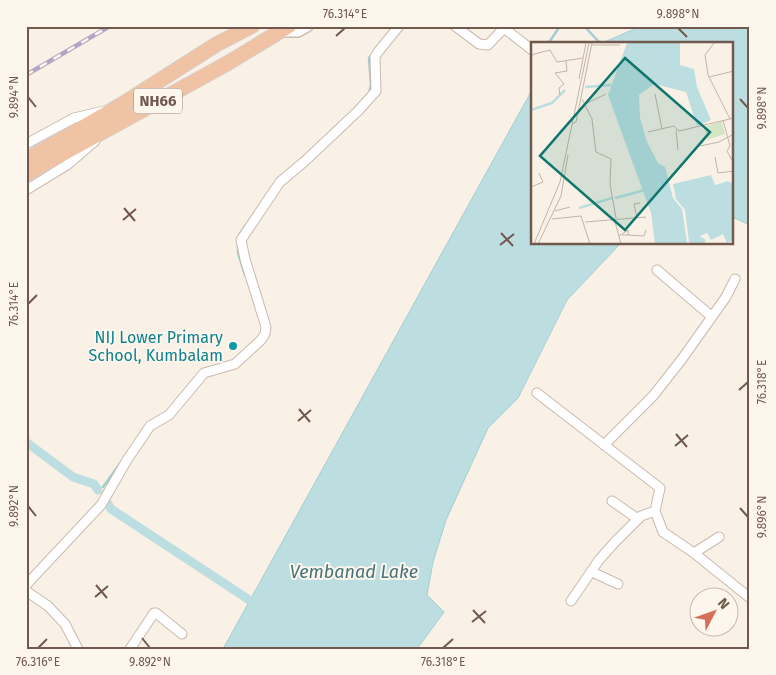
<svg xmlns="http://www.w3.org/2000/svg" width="776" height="675" font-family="'Fira Sans',sans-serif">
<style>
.water{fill:#bddee1;stroke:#a4cdd2}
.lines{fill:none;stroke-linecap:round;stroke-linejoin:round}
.stream{stroke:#a4cdd2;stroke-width:2.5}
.canal{stroke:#bddee1;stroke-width:9}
.minor-casing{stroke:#cbb9ae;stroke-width:11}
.tertiary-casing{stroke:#cbb9ae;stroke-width:14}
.trunk-casing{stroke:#d4cdca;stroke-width:16}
.minor{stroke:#fff;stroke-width:9}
.tertiary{stroke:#fff;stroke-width:11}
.trunk{stroke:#f0c3a4;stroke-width:14}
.rail-casing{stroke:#b4a6c2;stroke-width:4.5}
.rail{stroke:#fdf6ec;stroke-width:2.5;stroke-dasharray:8;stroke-linecap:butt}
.ticks{fill:none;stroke:#71594e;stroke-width:2}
.culture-dot{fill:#0f9aa8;stroke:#fdf6ec;stroke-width:2}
.labels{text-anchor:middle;stroke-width:4;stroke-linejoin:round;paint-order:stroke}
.shield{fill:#fdf6ec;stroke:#9b887d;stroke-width:1}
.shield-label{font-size:15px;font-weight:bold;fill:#71594e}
.culture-label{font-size:16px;fill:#0d838f;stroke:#fdf6ec;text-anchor:end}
.water-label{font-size:18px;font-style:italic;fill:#47747b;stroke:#fdf6ec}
.inset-river{fill:none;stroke:#bddee1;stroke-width:2.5}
.inset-road{fill:none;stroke:#c3b4a9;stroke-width:1}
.view{fill:#0f766e;fill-opacity:0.15;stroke:#0f766e;stroke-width:2.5}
.inset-edge{fill:none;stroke:#71594e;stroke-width:2.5}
.neatline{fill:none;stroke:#71594e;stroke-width:2}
.ticks-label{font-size:12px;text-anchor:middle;fill:#71594e}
</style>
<rect width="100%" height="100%" fill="#faf1e6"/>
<g class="water">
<path d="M641,26H750V225L732,217V44H600Z"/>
<path d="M532,90V244H620L567,300L518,398L488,428L446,520L433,562L427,595L444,612L417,649H223Z"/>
</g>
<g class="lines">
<g class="stream">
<path d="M584,26L601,44"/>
<path d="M548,44L560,26"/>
<path d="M369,94L371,85L369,58L373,54"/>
<path d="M239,235L246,225"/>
<path d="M238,246V253L245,275"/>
<path d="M179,397L198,374"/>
<path d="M103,487L124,458"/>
</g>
<g class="canal">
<path d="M26,442L73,477L94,484L98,490"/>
<path d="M108,504L111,509L260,607"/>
</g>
<g class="minor-casing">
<g id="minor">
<path d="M455,26L479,44L488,45L504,28L532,50"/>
<path d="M26,144L74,118L104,111"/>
<path d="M26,190L67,165L95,141"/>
<path d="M657,270L711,316"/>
<path d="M537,393L660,488L655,511L663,532L694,553L750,598"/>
<path d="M604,445L653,396L682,359L726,297L735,279"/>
<path d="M612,501L638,519"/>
<path d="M694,553L719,537"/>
<path d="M592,572L618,584"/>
<path d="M26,585L101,505L127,460L150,426L169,415L204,373L235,364L261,340L265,334L266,327L245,259L241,240L280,182L305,161L358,111L376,91L375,57L378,52L399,26"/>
<path d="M26,591L48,606L65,624L78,649"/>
<path d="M571,601L599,560L615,542L641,516L655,511"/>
<path d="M130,649L154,613H156L182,634"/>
</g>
</g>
<g class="tertiary-casing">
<path id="tertiary" d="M278,31H298L307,26"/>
</g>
<g class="trunk-casing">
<g id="trunk">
<path d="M26,160L121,105L217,44L252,26"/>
<path d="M26,174L228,63L289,26"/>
</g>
</g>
<use href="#minor" class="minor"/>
<use href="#tertiary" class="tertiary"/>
<use href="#trunk" class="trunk"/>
<g class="rail-casing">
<path id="rail" d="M26,75L110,26"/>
</g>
<use href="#rail" class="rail"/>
</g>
<path class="ticks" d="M678,28L687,37M336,36L345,28M28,97L36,107M740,99L748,108M124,208L135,221M123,220L136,209M501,233L513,246M500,245L514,234M28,304L37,295M739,390L748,382M299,409L310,422M298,421L311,410M676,434L687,447M675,446L688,435M28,506L36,516M740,508L748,517M96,585L107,598M95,597L108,586M473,610L485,623M472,622L486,611M142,638L150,648M38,648L47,639M443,648L453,639"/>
<circle class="culture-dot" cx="233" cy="346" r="5"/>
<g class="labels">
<rect class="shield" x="134" y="88.5" width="48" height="25" rx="4"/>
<g class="shield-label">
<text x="158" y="106">NH66</text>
</g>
<g class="culture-label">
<text x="223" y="343">NIJ Lower Primary<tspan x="223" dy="18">School, Kumbalam</tspan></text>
</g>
<g class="water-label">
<text x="354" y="578">Vembanad Lake</text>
</g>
</g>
<g transform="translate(531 42)">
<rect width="202" height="202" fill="#faf1e6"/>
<path d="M191,79L194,92L176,98L173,85Z" fill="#d4e6c6"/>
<path d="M96,1H149V23L163,27L166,45L180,78L166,84L155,50L123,42L108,53L109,76L116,100L127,121L134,125L142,156L151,167L156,200L153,202H124L120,171L77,53ZM180,133L184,143L197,139L202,142V198L196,201L192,192L180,198L176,191L169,194L175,198L173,201L161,202L158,200L154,168L145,157L142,142Z" fill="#bddee1"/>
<path class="inset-river" d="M54,45L80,43M0,68L21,61L34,48M84,156L114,148M48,166L81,156"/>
<path class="inset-road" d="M183,1L174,13L177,33L199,77M61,3H89M0,13L19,8L26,20L52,16M178,35L203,29M48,37L55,1M124,52L131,87M29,53L28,46L33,42L24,31L36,29L35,19M51,57L61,77L65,110L80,117L79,142L85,176M54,62L75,52M192,78L199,104L196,109L203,122M41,82L45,80L61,1M145,88L147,108M117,90L143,84L148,89L203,76M169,104L188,100L203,92M184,115L187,131L203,129M0,145L12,140L8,131M24,169L39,165M83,176L90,202M106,176L103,162L109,161M21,177L50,174L59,202M54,180L115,175M97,193L113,194L115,188M88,194L97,188V193H91M3,202L29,140L58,1M7,202L30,154L37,113"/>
<path class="view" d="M94,16L179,90L94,188L9,114Z"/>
<rect width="202" height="202" class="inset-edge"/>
</g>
<rect width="776" height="675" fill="none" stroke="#fdf6ec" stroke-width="55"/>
<g transform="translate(714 612) rotate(49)"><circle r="24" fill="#fdf6ec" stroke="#c5b7ad"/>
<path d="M0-4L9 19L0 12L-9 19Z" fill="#d76f58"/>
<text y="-8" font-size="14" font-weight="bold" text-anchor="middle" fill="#71594e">N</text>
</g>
<rect x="28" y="28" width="720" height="620" class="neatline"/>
<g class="ticks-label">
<text x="345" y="18">76.314°E</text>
<text x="678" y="18">9.898°N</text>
<text transform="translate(14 97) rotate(-90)" y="4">9.894°N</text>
<text transform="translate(762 108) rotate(-90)" y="4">9.898°N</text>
<text transform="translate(14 304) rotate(-90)" y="4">76.314°E</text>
<text transform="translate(762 382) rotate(-90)" y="4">76.318°E</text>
<text transform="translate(14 506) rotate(-90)" y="4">9.892°N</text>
<text transform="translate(762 517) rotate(-90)" y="4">9.896°N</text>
<text x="38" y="666">76.316°E</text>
<text x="150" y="666">9.892°N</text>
<text x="443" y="666">76.318°E</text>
</g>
</svg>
